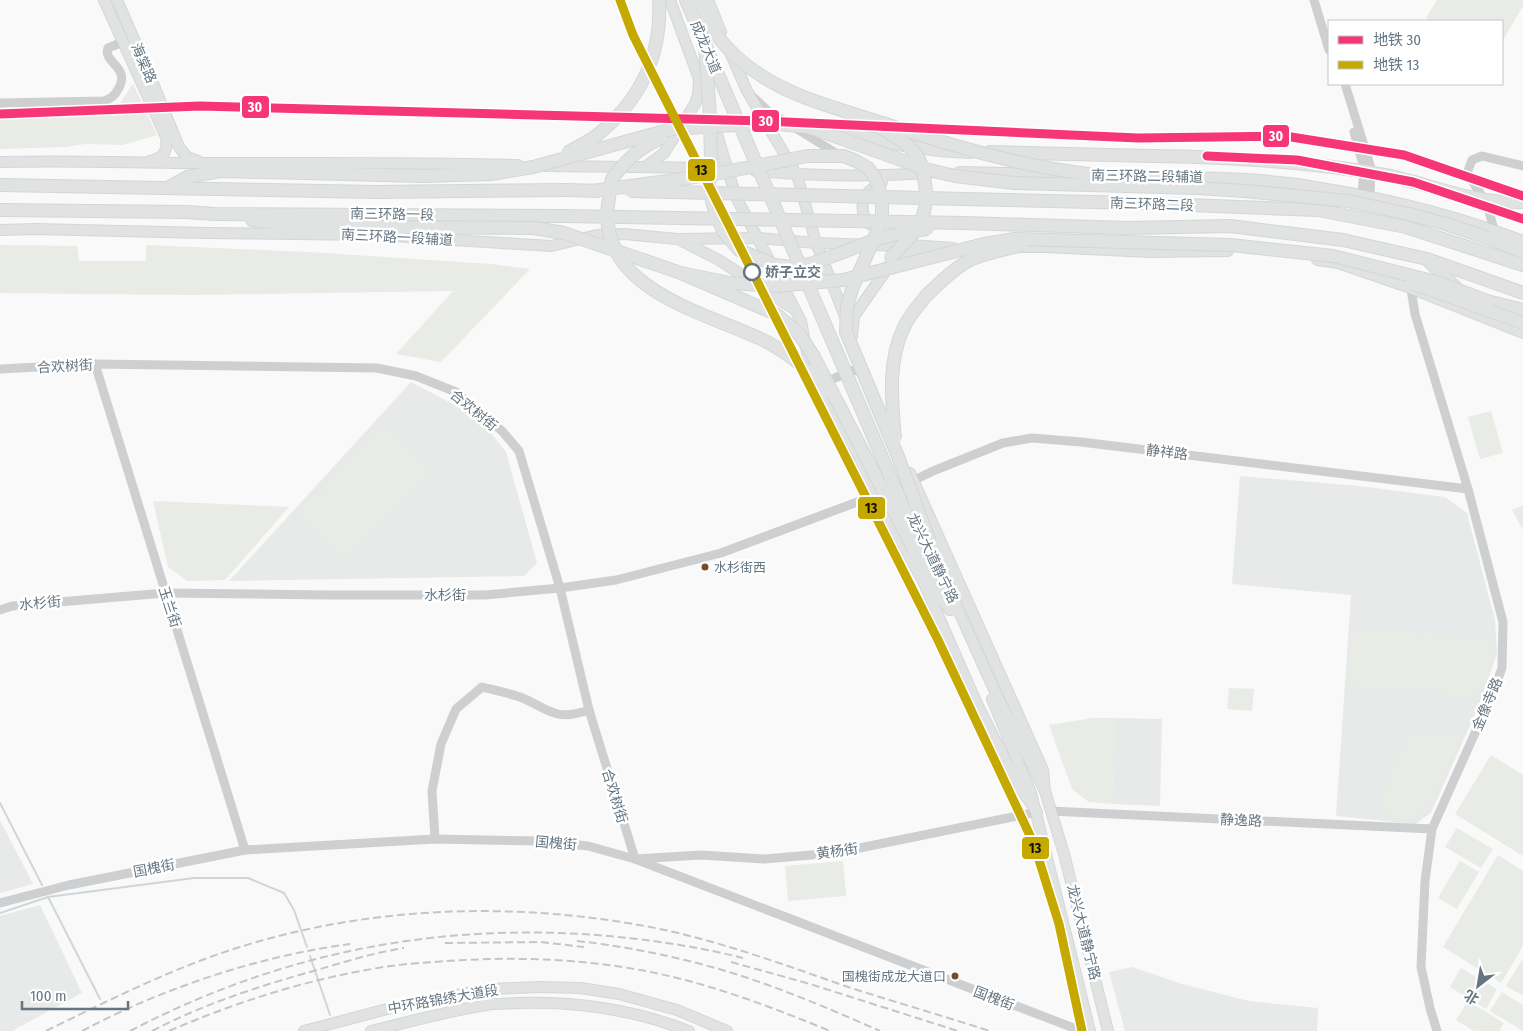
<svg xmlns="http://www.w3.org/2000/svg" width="1523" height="1031" font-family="'Fira Sans Condensed','Noto Sans SC',sans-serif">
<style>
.built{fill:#e8e9e9}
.green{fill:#e8ebe6}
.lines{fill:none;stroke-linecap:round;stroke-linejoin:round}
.stream{stroke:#ced6d9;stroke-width:2}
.major-casing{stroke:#d5d6d7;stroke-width:12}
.highway-casing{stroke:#d5d6d6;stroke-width:14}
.minor{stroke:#cecfd0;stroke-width:9}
.major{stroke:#e1e2e2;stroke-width:10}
.highway{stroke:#e1e2e2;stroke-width:12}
.rail{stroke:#c3c5c6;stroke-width:2;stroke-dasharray:8 4;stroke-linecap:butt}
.highway-bridge-casing{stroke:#d5d6d6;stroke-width:14;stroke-linecap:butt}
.highway-bridge{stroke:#e1e2e2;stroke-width:12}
.metro-1-casing{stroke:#fff;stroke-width:12}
.metro-2-casing{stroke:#fff;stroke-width:12}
.metro-1{stroke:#f63676;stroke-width:9}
.metro-2{stroke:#c5a900;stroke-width:9}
.stop-dot{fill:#fff;stroke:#657683;stroke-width:2.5}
.bus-dot{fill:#7a4b2a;stroke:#fff;stroke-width:2}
.labels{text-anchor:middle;stroke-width:5;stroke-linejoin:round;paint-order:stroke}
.bus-label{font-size:13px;fill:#657683;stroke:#fff;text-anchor:start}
.street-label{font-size:14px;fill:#657683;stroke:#fff}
.stop-label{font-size:14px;font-weight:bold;fill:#657683;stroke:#fff;text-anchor:start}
.line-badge{stroke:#fff;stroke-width:2}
.badge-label{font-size:14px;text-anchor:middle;font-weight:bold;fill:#fff}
.pale-badge-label{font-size:14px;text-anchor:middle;font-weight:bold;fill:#111}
</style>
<rect width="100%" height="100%" fill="#f9f9f9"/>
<g class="built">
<path d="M411,382L466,411L490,432L506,452L537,563L524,576L229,581Z"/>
<path d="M1240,476L1359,486L1445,497L1467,513L1495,620L1497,653L1480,703L1431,813L1415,824L1336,816L1351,595L1232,584Z"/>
<path d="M1115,718L1162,719L1160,806L1113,804Z"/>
<path d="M0,820L33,884L0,893Z"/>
<path d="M40,905L82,993L12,1031H0V916Z"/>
<path d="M1132,967L1182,984L1249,1001L1318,1008L1317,1031H1125L1109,972Z"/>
</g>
<g class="green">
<path d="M1437,0H1523V6L1502,42V21H1432L1426,18Z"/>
<path d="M133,84L157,135L123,145L85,144L65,147L0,149V106L120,103Z"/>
<path d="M0,245L77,246L79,261H146V245L309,252L491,264L530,269L441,362L396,354L453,291L191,295L0,293Z"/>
<path d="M1491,411L1503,453L1480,459L1468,417Z"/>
<path d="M385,424L431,470L341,560L296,516Z"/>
<path d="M153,501L289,507L225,580L187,581L168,567Z"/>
<path d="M1523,505V530L1512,510Z"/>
<path d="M1351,630L1492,636L1493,653L1483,687L1476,697L1348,686Z"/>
<path d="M1229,688L1254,689L1252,711L1227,709Z"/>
<path d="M1093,718H1115L1113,804L1089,802L1072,789L1049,725Z"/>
<path d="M1410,729L1462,736L1426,811L1409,821L1387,816L1382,797Z"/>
<path d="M1491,755L1523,775V856L1455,814Z"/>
<path d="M1457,828L1493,849L1481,868L1445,847Z"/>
<path d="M1498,855L1523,871V946L1501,983L1443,947Z"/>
<path d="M843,861L846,896L788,901L785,866Z"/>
<path d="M1460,861L1479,872L1457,909L1438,898Z"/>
<path d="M1523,958V996L1506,986Z"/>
<path d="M1461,968L1497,989L1486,1009L1450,987Z"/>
<path d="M1502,992L1523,1005V1031L1490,1011Z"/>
<path d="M1468,1001L1504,1023L1499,1031H1474L1456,1020Z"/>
</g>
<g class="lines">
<g class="stream">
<path d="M0,803L42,885"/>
<path d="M48,897L100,999"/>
<path d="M0,913L48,897L194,878H248L284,893L294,910L307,947"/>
<path d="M310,956L330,1015"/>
</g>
<g class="major-casing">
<g id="major">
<path d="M104,0L166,137C168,152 164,157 150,161"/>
<path d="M117,0L150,76L179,147L187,157L198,161"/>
<path d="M670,0L706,98"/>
<path d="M708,0L721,32"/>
<path d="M730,52L747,91L797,175L816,243L846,319"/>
<path d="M713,121L736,197L801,321L809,363L860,459L876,495L923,581L977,704L1018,785L1037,812"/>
<path d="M0,162C69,160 139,163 208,163C311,163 414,162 518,165"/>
<path d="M545,166L718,168"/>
<path d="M645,167L664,153L695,104L698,94L699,81"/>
<path d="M755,171C813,176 872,177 930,173"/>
<path d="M959,172L1055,174"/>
<path d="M1129,176C1182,178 1236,176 1288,183C1303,184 1318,188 1333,190C1398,201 1462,218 1523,241"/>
<path d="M871,225C862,218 860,205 866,195C869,190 877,186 882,182"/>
<path d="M0,230L35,229L207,233L375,235L551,246L597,235L624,234L677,239L758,238L816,243L899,246L910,245L953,248"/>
<path d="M680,240L719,260L794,309"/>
<path d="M1013,247H1046L1149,252L1228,251"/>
<path d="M1317,260L1338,263L1405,286L1523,333"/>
<path d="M852,336L854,316L894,259L904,254L929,251"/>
<path d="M910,473L1043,770L1045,791"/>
<path d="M920,547L931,568"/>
<path d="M942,574L996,694L1045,791L1064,854L1108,1031"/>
<path d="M992,699L1031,793L1090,1031"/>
<path d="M304,1031L406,1004L489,989L541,987L580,988L619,994L677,1010L727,1031"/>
<path d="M371,1031C409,1022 448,1011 486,1005C496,1003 507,1004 517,1003C575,1001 635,1010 689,1031"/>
</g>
</g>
<g class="highway-casing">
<g id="highway">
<path d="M686,0L726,93"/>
<path d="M699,0L716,34"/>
<path d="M832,131C878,140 924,151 970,152"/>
<path d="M990,152L1153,156"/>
<path d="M0,185L375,192L567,190"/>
<path d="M169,187L187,177L220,171L423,176L491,174L533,167"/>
<path d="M1137,203L1318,210L1406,227L1523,265"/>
<path d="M0,210L186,212L215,214L563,216"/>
<path d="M252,220L288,225L354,227"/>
<path d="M1128,228L1230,226L1343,240L1427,259L1523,293"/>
<path d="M1488,238L1523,252"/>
<path d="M1429,261L1459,291"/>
<path d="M1487,301L1523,310"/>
<path d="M930,542L945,580"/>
<path d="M914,550L932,583L950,609"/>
</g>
</g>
<g class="minor">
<path d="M1314,0L1329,50"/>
<path d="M1345,84L1371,168L1370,197"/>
<path d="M753,97L768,111L839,155"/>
<path d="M0,103L104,101C110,99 114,97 117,91C133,67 102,63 108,48L123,42"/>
<path d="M1354,132L1364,168L1362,195"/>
<path d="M1494,230L1487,204L1467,173L1472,160L1482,156L1523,166"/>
<path d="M1411,289L1415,314L1468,489L1503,622L1502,668L1492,695L1432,829L1425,881L1421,967L1430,1008L1437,1031"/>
<path d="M95,364L245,850"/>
<path d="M0,369L95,364L377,368L416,376L456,392L502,431L519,451L560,588L589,710L635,859L701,855L764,859L835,853L1037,812"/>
<path d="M821,384L854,370L864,373"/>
<path d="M0,610L12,606L165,593L328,595H485L560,588L616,580L721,553L876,495L894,490L933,471L1003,443L1032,438L1081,442L1468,489"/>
<path d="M1050,811L1432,829"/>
<path d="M435,839L432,791L441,744L456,709L482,687C494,690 508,693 520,697C550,709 553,722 589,710"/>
<path d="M0,903L69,885L245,850L435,839L541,841L588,846L635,859L1071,1027L1085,1031"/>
</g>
<use href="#major" class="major"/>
<use href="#highway" class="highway"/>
<g class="rail">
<path d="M577,941C624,946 673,956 719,969C774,985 828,1008 880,1031"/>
<path d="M445,943L541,942L584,947"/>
<path d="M731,962L810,984L958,1031"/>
<path d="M46,1031C101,1004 155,977 213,956C356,905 516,899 665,930C728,944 788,966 848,987C895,1002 943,1016 990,1031"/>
<path d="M82,1031C163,988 259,956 350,944"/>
<path d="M130,1031C278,954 431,923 597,935C646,939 695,946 743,958"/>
<path d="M152,1031C202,1005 256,987 310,972C341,963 372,953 404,948"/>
<path d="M169,1031C234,1003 302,981 372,969C397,964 422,963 447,961C522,956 599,959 673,977C727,990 779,1010 830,1031"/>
</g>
<g class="highway-bridge-casing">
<g id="highway-bridge">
<path d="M716,34C756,89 821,103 882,123C930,138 979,154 1028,164C1063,172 1101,175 1137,180"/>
<path d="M705,46L710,117L711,160L709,186L713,205L723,231L739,250L775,265L792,267L810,264L833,256L877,239L906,232L928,229"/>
<path d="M726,93L917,539"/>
<path d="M877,126C891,134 907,142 917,156C921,162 923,171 924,178C932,214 917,234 890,257"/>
<path d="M661,138C643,147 632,154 619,170C617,173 614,176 612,179C610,184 610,192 609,198C592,291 708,312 769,343C790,355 812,372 827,392"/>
<path d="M567,153C577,147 588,142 597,135C640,101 662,55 659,0"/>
<path d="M1153,156C1231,157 1308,161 1385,175C1430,184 1476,205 1523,202"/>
<path d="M533,167L672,129L768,123L809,127L929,170L955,176L1014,183L1198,188L1244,191L1348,201L1409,214L1446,224L1488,238"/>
<path d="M567,190L600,191"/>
<path d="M592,191L676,180L725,172L807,156H844L856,161L868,168L874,176L879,188L882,205V214L879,227L852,289L847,307L846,332L897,454L930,542"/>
<path d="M630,191L1137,203"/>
<path d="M563,216L964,223L1128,228"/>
<path d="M354,227L534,228L564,233L681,273L776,314L799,334L813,355L914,550"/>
<path d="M681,273L730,283L776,286L843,280L984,244L1015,239L1231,245L1333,256L1440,283L1487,301"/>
<path d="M1412,283L1523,323"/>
<path d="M895,439C892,402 887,362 904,327C909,316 918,306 926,296C937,285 956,267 970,260C985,253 1005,250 1021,245"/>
</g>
</g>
<use href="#highway-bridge" class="highway-bridge"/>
<g class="metro-1-casing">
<g id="metro-1">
<path d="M0,114L200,106L764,121L1138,138L1285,136L1404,155L1523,196"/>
<path d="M1207,156L1297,160L1413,182L1523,219"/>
</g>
</g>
<g class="metro-2-casing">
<path id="metro-2" d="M620,0L633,35L938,640L1034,844L1059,924L1082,1031"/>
</g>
<use href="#metro-1" class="metro-1"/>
<use href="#metro-2" class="metro-2"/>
</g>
<circle class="stop-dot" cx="752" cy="272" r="8"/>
<g class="bus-dot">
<circle cx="705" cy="567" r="4.5"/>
<circle cx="955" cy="976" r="4.5"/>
</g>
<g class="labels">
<g class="bus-label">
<text x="714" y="572">水杉街西</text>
<text x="946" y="981" text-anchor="end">国槐街成龙大道口</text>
</g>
<g class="street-label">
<text transform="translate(706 47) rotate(67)" y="5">成龙大道</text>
<text transform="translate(144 63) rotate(66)" y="5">海棠路</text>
<text transform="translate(1147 176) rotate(1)" y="5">南三环路二段辅道</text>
<text transform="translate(1152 204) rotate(2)" y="5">南三环路二段</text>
<text transform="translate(392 214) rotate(1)" y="5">南三环路一段</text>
<text transform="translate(397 237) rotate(3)" y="5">南三环路一段辅道</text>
<text transform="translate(65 366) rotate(-3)" y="5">合欢树街</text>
<text transform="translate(474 410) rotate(39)" y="5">合欢树街</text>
<text transform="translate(1167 452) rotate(7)" y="5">静祥路</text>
<text transform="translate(933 558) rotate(64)" y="5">龙兴大道静宁路</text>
<text x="445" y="600">水杉街</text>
<text transform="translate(40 603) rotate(-5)" y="5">水杉街</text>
<text transform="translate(170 607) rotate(72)" y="5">玉兰街</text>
<text transform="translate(1487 704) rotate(-67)" y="5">金像寺路</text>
<text transform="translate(615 796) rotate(73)" y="5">合欢树街</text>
<text transform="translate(1241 820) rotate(3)" y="5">静逸路</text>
<text transform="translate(556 843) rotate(5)" y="5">国槐街</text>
<text transform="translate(837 851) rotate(-8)" y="5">黄杨街</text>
<text transform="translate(154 868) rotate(-11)" y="5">国槐街</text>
<text transform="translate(1084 932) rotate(76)" y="5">龙兴大道静宁路</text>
<text transform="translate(994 998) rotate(21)" y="5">国槐街</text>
<text transform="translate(443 999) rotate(-10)" y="5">中环路锦绣大道段</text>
</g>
<g class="stop-label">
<text x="765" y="277">娇子立交</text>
</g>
</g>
<g class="line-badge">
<rect x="241" y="95" width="29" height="24" rx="5" fill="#f63676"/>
<rect x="751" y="109" width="29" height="24" rx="5" fill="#f63676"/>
<rect x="1262" y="124" width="28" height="24" rx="5" fill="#f63676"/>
<rect x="687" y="158" width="29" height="24" rx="5" fill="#c5a900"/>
<rect x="857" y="496" width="29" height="24" rx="5" fill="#c5a900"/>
<rect x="1021" y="836" width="29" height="24" rx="5" fill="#c5a900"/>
</g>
<g class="badge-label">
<text x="255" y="112">30</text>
<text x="766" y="126">30</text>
<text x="1276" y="141">30</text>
</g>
<g class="pale-badge-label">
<text x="701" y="175">13</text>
<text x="871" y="513">13</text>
<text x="1035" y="853">13</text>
</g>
<rect x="1328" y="20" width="175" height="65" fill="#ffffff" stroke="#c1c8cd"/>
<rect x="1338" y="36" width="25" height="8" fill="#f63676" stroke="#c1c8cd"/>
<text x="1373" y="45" font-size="15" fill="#657683">地铁 30</text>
<rect x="1338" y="61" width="25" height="8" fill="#c5a900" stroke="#c1c8cd"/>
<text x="1373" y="70" font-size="15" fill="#657683">地铁 13</text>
<g transform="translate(1478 986) rotate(211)" stroke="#ffffff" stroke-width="4" paint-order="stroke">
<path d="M0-4L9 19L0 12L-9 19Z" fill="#657683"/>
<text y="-8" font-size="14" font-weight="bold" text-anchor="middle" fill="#657683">北</text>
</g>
<path d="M22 1001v8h106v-8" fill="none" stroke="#657683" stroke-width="2.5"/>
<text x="30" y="1001" font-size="15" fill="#657683" stroke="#ffffff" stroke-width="4" paint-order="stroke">100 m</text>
</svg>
